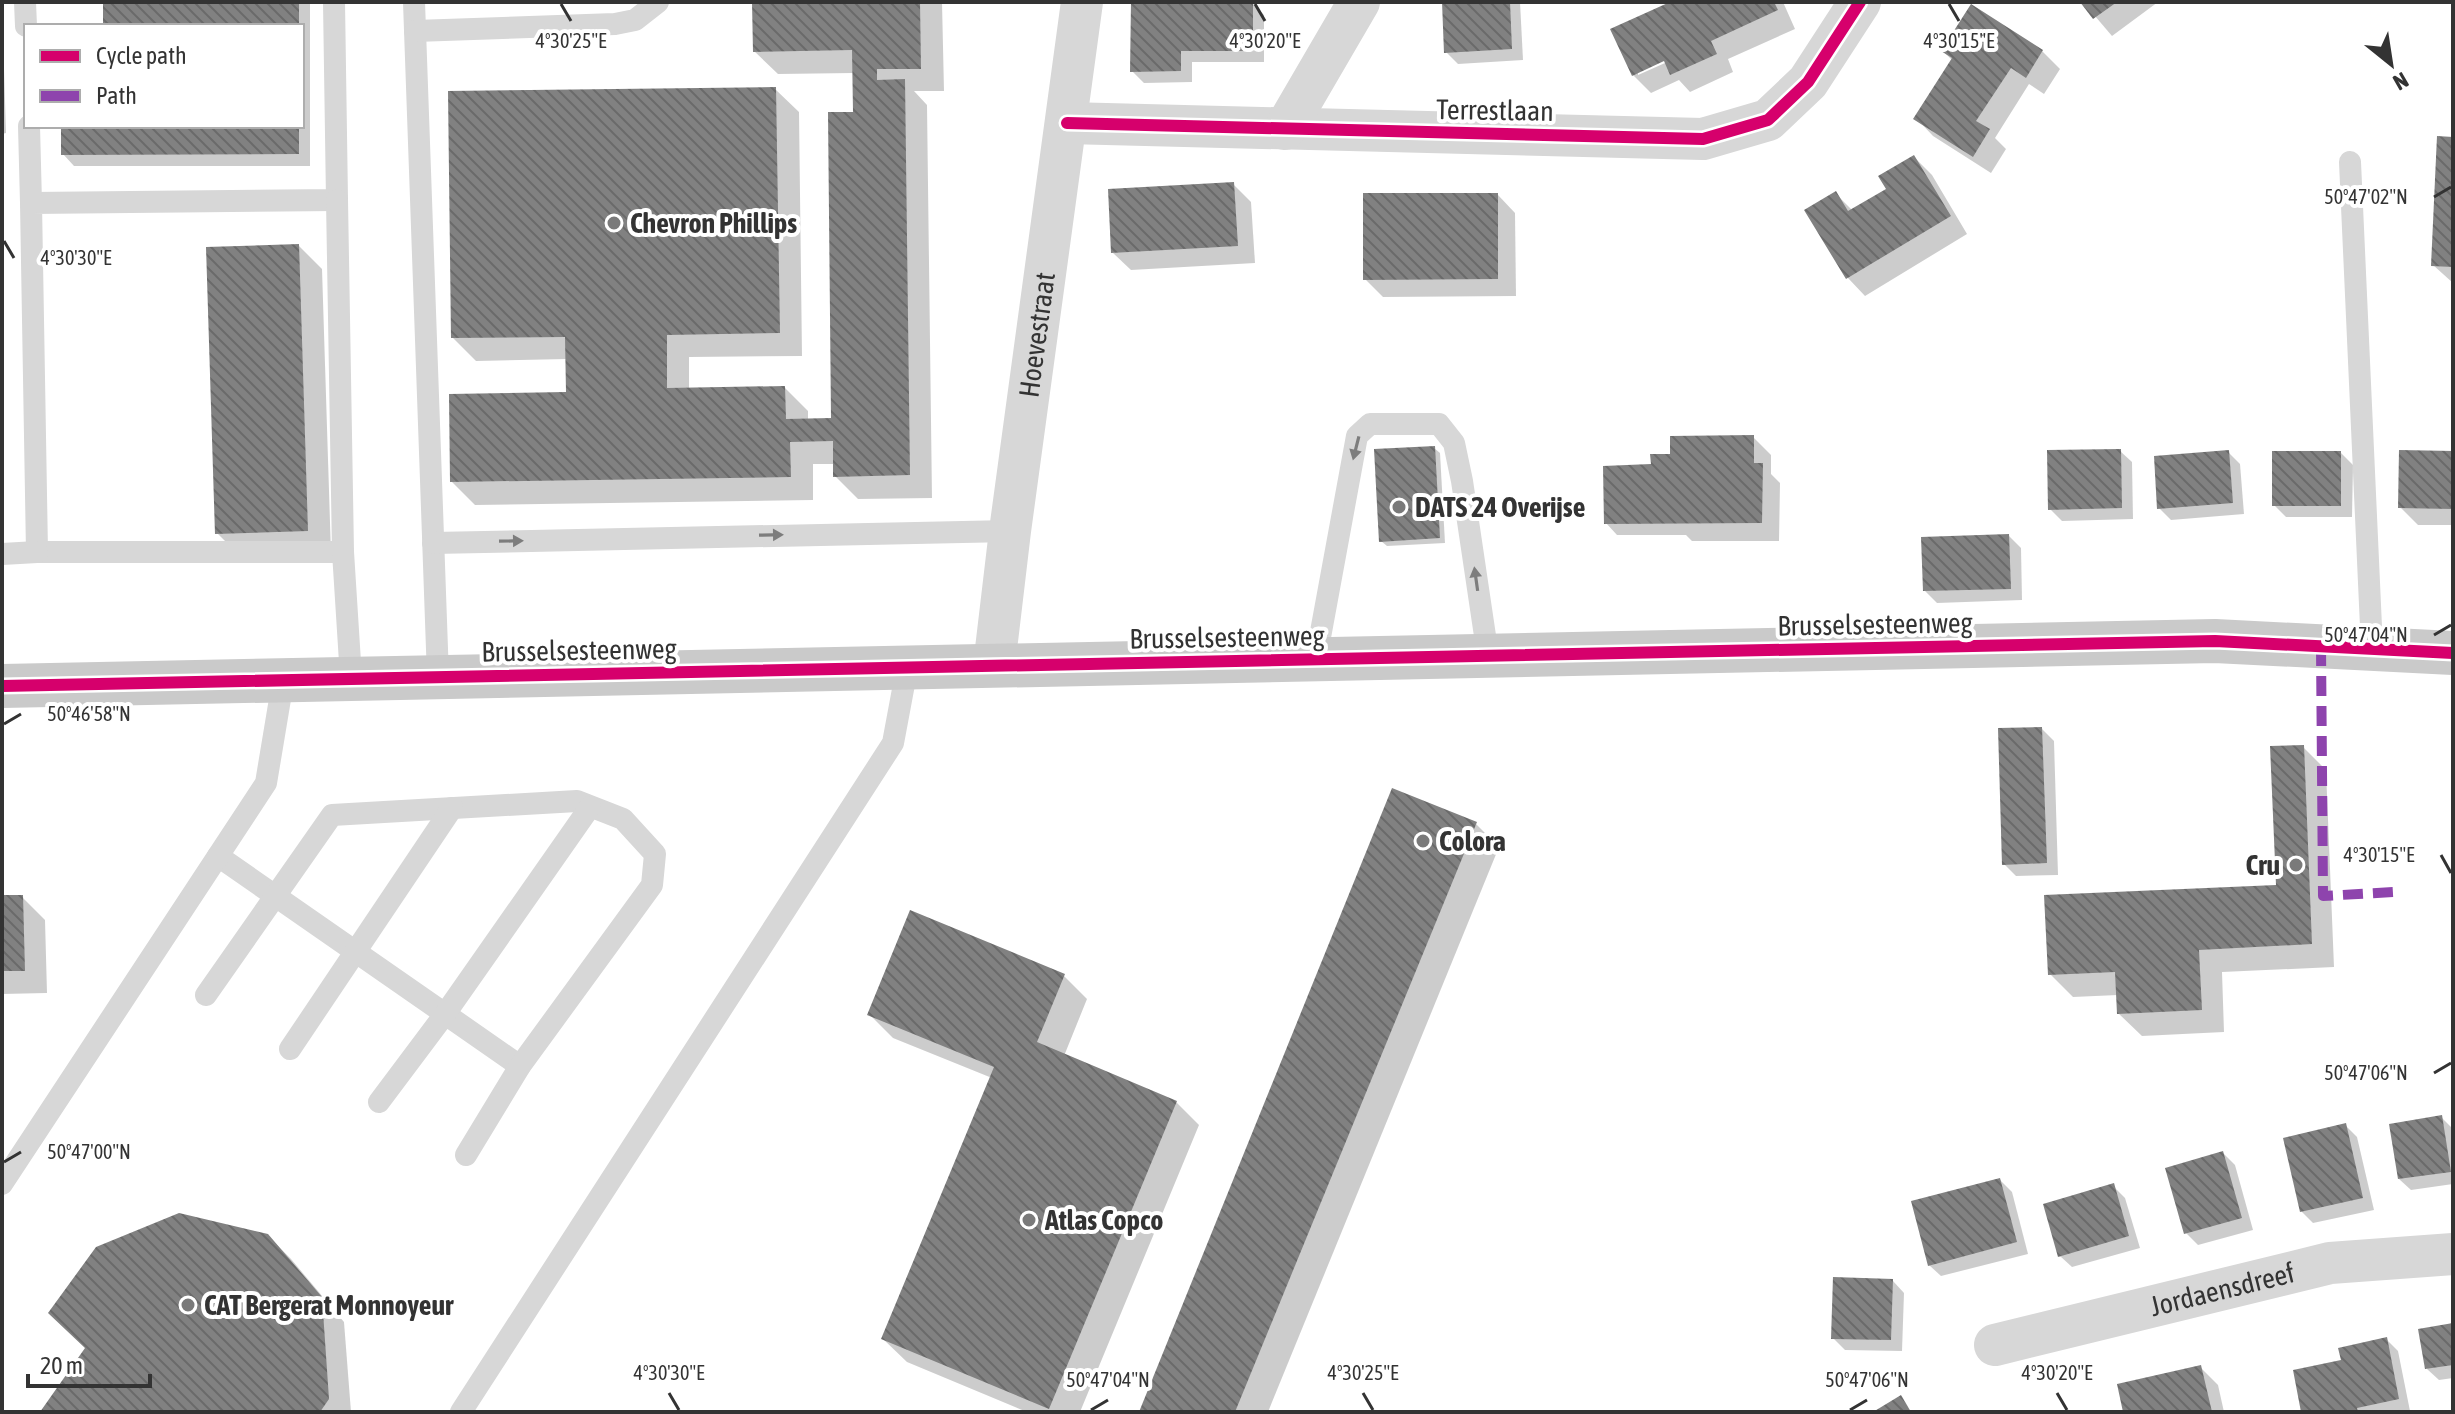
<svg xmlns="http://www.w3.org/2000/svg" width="2455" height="1414" font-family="'Asap Condensed',sans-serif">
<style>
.shadow{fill:#0003;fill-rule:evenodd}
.building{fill:url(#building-back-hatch)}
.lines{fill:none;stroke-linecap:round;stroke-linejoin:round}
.lane{stroke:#d7d7d7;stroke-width:22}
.street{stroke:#d7d7d7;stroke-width:42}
.primary{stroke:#cacaca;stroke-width:44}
.quiet{stroke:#8e44ad;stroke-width:10;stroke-dasharray:20 10;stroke-linecap:butt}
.cycleway-casing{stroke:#fff;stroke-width:17}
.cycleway{stroke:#d6006c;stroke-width:12}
.oneway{fill:#7d7d7d}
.ticks{fill:none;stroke:#333;stroke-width:3}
.poi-dot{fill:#7a7a7a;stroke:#fff;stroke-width:3}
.labels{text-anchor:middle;stroke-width:8;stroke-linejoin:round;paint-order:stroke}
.street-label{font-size:28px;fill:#333;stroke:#fff}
.poi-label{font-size:28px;font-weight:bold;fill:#333;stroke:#fff;text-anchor:start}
.ticks-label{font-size:20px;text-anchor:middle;fill:#333;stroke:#fff;stroke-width:8;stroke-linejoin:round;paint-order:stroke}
</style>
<defs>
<pattern id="building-back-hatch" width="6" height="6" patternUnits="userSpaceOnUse" patternTransform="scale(2)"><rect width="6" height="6" fill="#818181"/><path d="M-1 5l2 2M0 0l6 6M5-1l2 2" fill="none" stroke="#6a6a6a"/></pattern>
</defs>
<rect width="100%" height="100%" fill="#fff"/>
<g class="shadow">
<path d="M105,2H310V166H74L63,154V126H302V26H105Z"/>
<path d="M754,2H942L944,91H914L927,105L932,498L858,499L835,476V464H813V500L475,505L452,482L568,394L567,359L476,361L453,338L775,89L799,112L802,356L689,357V390L785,388L808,411V421L833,420L855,114L854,73L778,74L754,51Z"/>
<path d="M1464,2H1520L1523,60L1458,64L1446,52Z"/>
<path d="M1675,2H1783L1795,29L1728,59L1733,72L1690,92L1679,80L1651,93L1633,75ZM1672,55L1674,59L1638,75V71Z"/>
<path d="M2083,2H2158L2112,36Z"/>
<path d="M1252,3L1264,15V62H1192V82L1144,83L1132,71Z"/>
<path d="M2,4L6,133L2,134Z"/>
<path d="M1943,51H2042L2060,69L2044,94L2029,84L1995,138L2006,149L1991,173L1933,136L1916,118L1953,61Z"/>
<path d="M2453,139V283L2433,265Z"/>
<path d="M1914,157L1932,175L1967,234L1865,296L1848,278L1807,211L1835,193L1853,211L1889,189Z"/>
<path d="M1234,185L1251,202L1255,263L1131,270L1113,253Z"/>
<path d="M1498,195L1515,213L1516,296L1383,297L1365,279Z"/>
<path d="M299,246L322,269L331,554L240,556L217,533Z"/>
<path d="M1753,437L1771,455V474L1780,483L1779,541H1692L1686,535H1617L1606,523L1653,466L1670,456Z"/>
<path d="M1434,448L1440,453L1445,543L1387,546L1381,541Z"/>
<path d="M2120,451L2132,462L2133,519L2062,521L2050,509Z"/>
<path d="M2228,452L2240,464L2244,514L2171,520L2159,508Z"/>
<path d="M2341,453L2353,465L2352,517H2286L2274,505Z"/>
<path d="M2453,453V525H2418L2400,507Z"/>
<path d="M2009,536L2021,548L2022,600L1937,603L1925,591Z"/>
<path d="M2042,729L2054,741L2058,875L2016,876L2004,864Z"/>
<path d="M2303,747L2326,770L2334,967L2222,972L2224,1032L2142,1036L2118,1013V995L2073,997L2050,974L2278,887Z"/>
<path d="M1476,824L1499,847L1268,1412H1141Z"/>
<path d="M2,852L4,897H22L45,920L47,993L2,994Z"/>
<path d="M1064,976L1087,999L1064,1056L1176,1102L1199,1125L1080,1412H1027L907,1362L883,1339L992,1078L893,1038L869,1014Z"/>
<path d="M2441,1117L2453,1129V1184L2411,1190L2399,1179Z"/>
<path d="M2345,1125L2357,1137L2374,1210L2313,1223L2301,1211Z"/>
<path d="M2223,1153L2235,1165L2253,1230L2198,1245L2186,1233Z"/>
<path d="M2000,1180L2012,1192L2028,1254L1941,1276L1929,1265Z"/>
<path d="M2113,1186L2125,1198L2140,1248L2072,1267L2060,1256Z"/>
<path d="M267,1235L291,1259L344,1322L351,1412H43L87,1349Z"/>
<path d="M1893,1281L1904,1293L1902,1351L1845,1350L1833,1338Z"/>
<path d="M2453,1325V1378L2439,1380L2427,1369Z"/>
<path d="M2386,1339L2398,1351L2410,1411L2303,1412L2343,1361Z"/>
<path d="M2200,1367L2218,1385L2224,1412H2126Z"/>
</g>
<g class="building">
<rect x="103" y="2" width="196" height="24"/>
<path d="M752,2H920L921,69H877V80L905,79L910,475L833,477V441L790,442L791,477L450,482L449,394L566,392L565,337L451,338L448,91L776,87L780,333L667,335V388L785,386L786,419L831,418L828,112H853L852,50L753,52Z"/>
<path d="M1131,2H1253V51H1181V71L1130,72Z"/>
<path d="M1442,2H1510L1512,49L1444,53Z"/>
<path d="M1670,2H1774L1778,10L1711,41L1717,54L1670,75L1664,61L1632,76L1610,29Z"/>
<path d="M2080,2H2117L2093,19Z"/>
<path d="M1971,4L2043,50L2026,78L2011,68L1976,121L1990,129L1973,157L1913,119L1952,58L1941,51Z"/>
<path d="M61,126H299V154L61,155Z"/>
<path d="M2437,136L2453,137V267L2431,266Z"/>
<path d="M1914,155L1951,216L1846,279L1804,210L1836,191L1848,211L1886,189L1878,176Z"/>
<path d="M1234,182L1238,246L1111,253L1108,189Z"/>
<path d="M1363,193H1498V279L1363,280Z"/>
<path d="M299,244L308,531L215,534L206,247Z"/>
<path d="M1754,435V463H1763L1762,523L1604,524L1603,466L1651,464L1650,454H1670V436Z"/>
<path d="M1435,446L1440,538L1379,542L1374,449Z"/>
<path d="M2121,449L2122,508L2048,510L2047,450Z"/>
<path d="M2229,450L2233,503L2157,509L2154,456Z"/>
<path d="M2399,450L2453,451V509L2398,508Z"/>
<rect x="2272" y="451" width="69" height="55"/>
<path d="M2009,534L2011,589L1923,591L1921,537Z"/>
<path d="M2042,727L2047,863L2002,865L1998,728Z"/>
<path d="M2304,745L2312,944L2199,950L2202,1010L2117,1014L2115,972L2048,975L2044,895L2276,885L2270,746Z"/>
<path d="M1392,788L1477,822L1235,1412H1139Z"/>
<path d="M2,895H23L25,971H2Z"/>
<path d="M910,910L1065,974L1037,1042L1177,1101L1049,1409L881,1339L994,1067L867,1015Z"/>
<path d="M2442,1115L2451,1172L2398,1179L2389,1124Z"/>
<path d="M2346,1123L2363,1198L2300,1212L2283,1138Z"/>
<path d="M2223,1151L2242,1218L2184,1234L2165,1168Z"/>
<path d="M2000,1178L2017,1242L1928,1266L1911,1201Z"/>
<path d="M2114,1183L2129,1236L2058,1257L2043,1204Z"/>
<path d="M179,1213L268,1234L322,1297L329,1399L320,1412H40L85,1348L48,1313L96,1247Z"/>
<path d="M1833,1277L1893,1279L1891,1340L1831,1339Z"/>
<path d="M2453,1323V1365L2425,1369L2418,1329Z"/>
<path d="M2387,1337L2399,1399L2357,1408L2358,1412H2301L2293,1370L2341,1360L2338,1348Z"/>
<path d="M2201,1365L2212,1412H2123L2117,1384Z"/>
<path d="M1901,1395L1911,1412H1873Z"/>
</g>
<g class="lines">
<g class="lane">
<path d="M25,2L26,26"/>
<path d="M334,2L337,200L31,203L37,552H343"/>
<path d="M414,2L438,677"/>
<path d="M415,31L615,24L635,20L658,2"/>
<path d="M29,126L31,203"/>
<path d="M2350,162L2372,649"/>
<path d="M337,200L343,552L351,678"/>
<path d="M433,543L1010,531"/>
<path d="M2,554L37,552"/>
<path d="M1316,659L1357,436L1370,424H1439L1454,443L1462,481L1488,656"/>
<path d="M218,856L520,1066"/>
<path d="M206,995L332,815L577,801L623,819L655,854L652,885L520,1066L466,1155"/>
<path d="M290,1049L452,808"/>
<path d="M379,1102L445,1014L590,807"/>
<path d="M2,1184L266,783L283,681"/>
<path d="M461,1412L893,743L907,668"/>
</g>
<g class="street">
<path d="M1067,123L1703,139L1768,120L1808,82L1860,2"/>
<path d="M1285,129L1359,2"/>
<path id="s1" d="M994,666L1010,531L1082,2"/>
<path id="s2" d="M1995,1345L2330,1263L2453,1254"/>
</g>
<path class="primary" d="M2,686L2215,641L2453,653"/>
<path class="quiet" d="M2321,646L2323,896L2394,892"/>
<g class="cycleway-casing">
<g id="cycleway">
<path d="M1067,123L1703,139L1768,120L1808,82L1860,2"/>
<path d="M2,686L2215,641L2453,653"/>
</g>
</g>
<use href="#cycleway" class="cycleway"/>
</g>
<defs><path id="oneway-solid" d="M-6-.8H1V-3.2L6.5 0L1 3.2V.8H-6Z" transform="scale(2)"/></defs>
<g class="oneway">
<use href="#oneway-solid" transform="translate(1356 448) rotate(104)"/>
<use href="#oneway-solid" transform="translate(771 535) rotate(-1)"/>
<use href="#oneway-solid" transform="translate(511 541) rotate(-1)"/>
<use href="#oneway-solid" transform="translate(1476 579) rotate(-98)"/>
</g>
<path class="ticks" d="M561,4L571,21M1255,4L1265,21M1949,4L1959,21M2434,197L2451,187M4,241L14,258M2434,635L2451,625M4,724L21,714M2441,855L2451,873M2434,1073L2451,1063M4,1162L21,1152M669,1393L679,1410M1363,1393L1373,1410M2057,1393L2067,1410M1091,1410L1108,1400M1850,1410L1867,1400"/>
<g class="poi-dot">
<circle cx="614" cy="223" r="8"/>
<circle cx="1399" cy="507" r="8"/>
<circle cx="1423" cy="841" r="8"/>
<circle cx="2296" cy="865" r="8"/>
<circle cx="1029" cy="1220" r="8"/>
<circle cx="188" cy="1305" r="8"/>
</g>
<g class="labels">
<g class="street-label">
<text transform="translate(1495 110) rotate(1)" y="10">Terrestlaan</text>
<text dy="10" stroke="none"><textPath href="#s1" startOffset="334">Hoevestraat</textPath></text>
<text transform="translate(1875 624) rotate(-1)" y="10">Brusselsesteenweg</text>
<text transform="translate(1227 637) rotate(-1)" y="10">Brusselsesteenweg</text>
<text transform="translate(579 650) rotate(-1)" y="10">Brusselsesteenweg</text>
<text dy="10" stroke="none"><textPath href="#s2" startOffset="234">Jordaensdreef</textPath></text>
</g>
<g class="poi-label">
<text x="630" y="233">Chevron Phillips</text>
<text x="1415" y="517">DATS 24 Overijse</text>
<text x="1439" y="851">Colora</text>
<text x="2280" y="875" text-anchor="end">Cru</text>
<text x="1045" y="1230">Atlas Copco</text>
<text x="204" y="1315">CAT Bergerat Monnoyeur</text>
</g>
</g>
<g class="ticks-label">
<text x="571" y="48">4°30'25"E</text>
<text x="1265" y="48">4°30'20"E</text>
<text x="1959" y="48">4°30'15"E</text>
<text x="2366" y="204">50°47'02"N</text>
<text x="76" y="265">4°30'30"E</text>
<text x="2366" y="642">50°47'04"N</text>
<text x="89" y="721">50°46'58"N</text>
<text x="2379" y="862">4°30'15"E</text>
<text x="2366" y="1080">50°47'06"N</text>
<text x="89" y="1159">50°47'00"N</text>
<text x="669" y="1380">4°30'30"E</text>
<text x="1363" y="1380">4°30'25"E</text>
<text x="2057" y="1380">4°30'20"E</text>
<text x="1108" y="1387">50°47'04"N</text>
<text x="1867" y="1387">50°47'06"N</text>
</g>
<rect width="2455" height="1414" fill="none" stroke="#333333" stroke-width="8"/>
<rect x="24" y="24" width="280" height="104" fill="#ffffff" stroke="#adadad" stroke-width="2"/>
<rect x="40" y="50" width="40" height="12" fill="#d6006c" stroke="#adadad" stroke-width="2"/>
<text x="96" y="64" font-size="24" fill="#333333">Cycle path</text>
<rect x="40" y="90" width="40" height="12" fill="#8e44ad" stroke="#adadad" stroke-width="2"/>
<text x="96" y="104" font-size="24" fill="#333333">Path</text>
<g transform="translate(2391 64) rotate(150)" stroke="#ffffff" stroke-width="6" paint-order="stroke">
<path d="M0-6L14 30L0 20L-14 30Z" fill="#333333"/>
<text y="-12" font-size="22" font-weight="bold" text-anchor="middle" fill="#333333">N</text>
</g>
<path d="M28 1374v12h122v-12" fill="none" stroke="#333333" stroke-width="4"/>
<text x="40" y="1374" font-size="24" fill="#333333" stroke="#ffffff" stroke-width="6" paint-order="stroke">20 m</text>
</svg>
